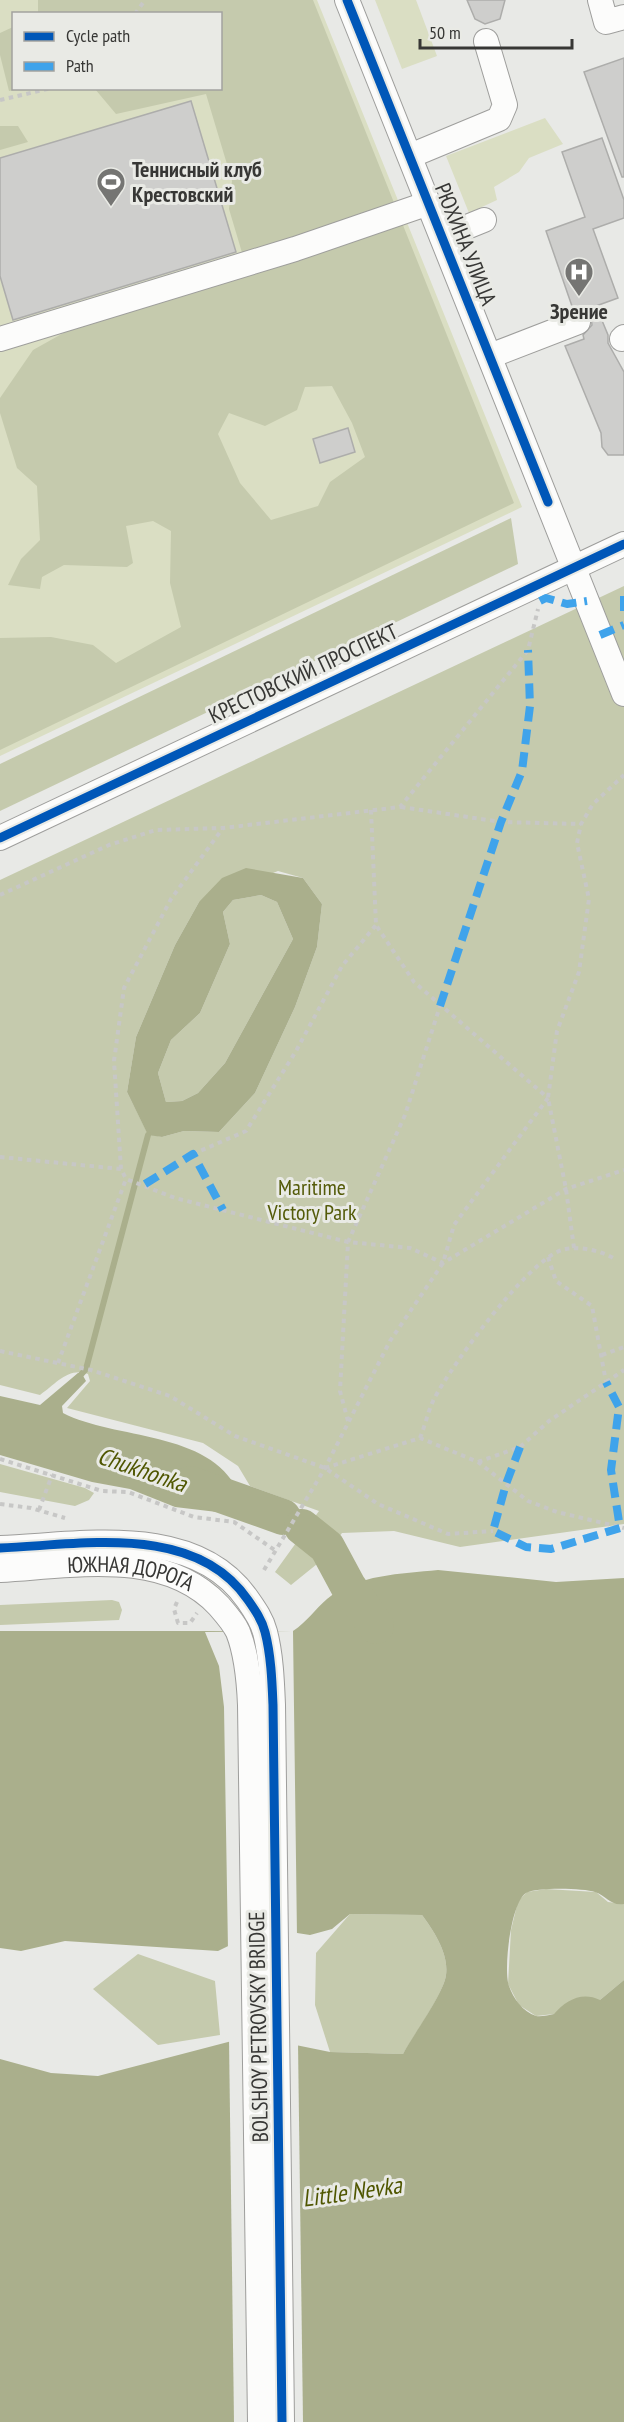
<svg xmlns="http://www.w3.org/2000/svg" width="624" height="2422" font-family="'PT Sans Narrow',sans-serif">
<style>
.green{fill:#dadec3;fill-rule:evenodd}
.forest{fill:#c5caad;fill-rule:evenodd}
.water{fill:#aaaf8c;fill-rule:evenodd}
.pier{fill:#e8e9e6}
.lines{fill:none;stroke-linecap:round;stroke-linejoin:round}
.stream{stroke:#aaaf8c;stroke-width:6}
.river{stroke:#aaaf8c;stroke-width:36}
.building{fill:#cececc;stroke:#adadab;stroke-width:1.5}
.minor-casing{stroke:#9e9e9c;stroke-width:26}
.path{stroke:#c7c7c6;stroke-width:4;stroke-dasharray:4.5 4.5;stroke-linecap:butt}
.minor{stroke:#fcfcfb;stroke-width:24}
.quiet{stroke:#3fa3eb;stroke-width:8;stroke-dasharray:15 8;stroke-linecap:butt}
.cycleway-casing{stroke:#e9eae5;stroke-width:13}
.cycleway{stroke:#0057b8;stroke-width:9}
.labels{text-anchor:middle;stroke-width:6;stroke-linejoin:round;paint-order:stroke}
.poi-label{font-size:22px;font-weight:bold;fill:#373735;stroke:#e9eae5;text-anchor:start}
.street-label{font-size:22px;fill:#373735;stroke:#e9eae5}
.park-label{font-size:22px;fill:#545b09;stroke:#e9eae5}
.water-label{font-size:24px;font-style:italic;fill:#4f5600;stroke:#e9eae5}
</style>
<rect width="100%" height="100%" fill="#e8e9e6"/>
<g class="green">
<path d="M0,0H317L522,507L0,756ZM14,14H220V88H14Z"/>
<path d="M375,0H416L437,56L402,69Z"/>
<path d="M545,118L563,144L529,158L519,172L494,187L497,200L469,213L446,156Z"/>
</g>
<g class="forest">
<path d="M38,0H313L514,503L0,750V638L51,637L93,645L116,663L181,627L170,583L171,531L153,521L126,526L133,563L127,567L64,565L42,577L40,589L8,585L21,559L40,540L37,486L17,468L0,413V398L33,350L67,331L249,276L229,209L232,181L206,94L116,114L95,89L220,88V14L38,13ZM332,386L352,423L365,457L330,482L318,506L271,520L240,483L218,434L229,413L265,426L297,410L305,387Z"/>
<path d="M13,27L14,88L21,89L9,91L0,55V33Z"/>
<path d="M0,126H18L28,142L0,150Z"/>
<path d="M511,518L518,564L0,811V764Z"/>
<path d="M624,586V1524L460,1547L394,1531L342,1533L322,1560L291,1585L275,1572L319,1511L250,1486L238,1466L203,1443L67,1408L90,1381L88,1374C68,1367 56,1384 40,1395L0,1385V880ZM278,871L303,878L322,904L317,947L295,1007L255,1093L219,1132L184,1131L162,1137L148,1134L127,1092L136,1037L175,945L199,902Z"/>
<path d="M261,895L277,902L293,939L225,1063L198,1093L182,1101L166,1102L158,1073L171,1040L200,1013L230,944L223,912L233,900Z"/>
<path d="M0,1464L85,1488L94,1493L89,1500L75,1506L0,1492Z"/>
<path d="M112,1600L119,1602L122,1610L119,1620L0,1625V1605Z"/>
<path d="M546,1889L596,1892L608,1902L624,1904V1980L600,2000L554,2014L536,2016L519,2005L508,1984L511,1930L518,1901L527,1892Z"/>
<path d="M350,1914L422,1915C434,1931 449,1954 446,1975C444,1993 414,2035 403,2054L330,2052L315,2005L316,1953Z"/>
<path d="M138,1954L215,1981L220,2035L158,2045L93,1989Z"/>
</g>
<g class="water">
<path d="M246,868L303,878L322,904L317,947L295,1007L255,1093L219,1132L184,1131L162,1137L148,1135L127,1092L136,1037L175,945L199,902L222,878ZM261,895L277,902L293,939L225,1063L198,1093L182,1101L166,1102L158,1073L171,1040L200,1013L230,944L223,912L233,900Z"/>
<path d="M78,1373L82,1374L86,1381L62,1406L63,1413C115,1440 209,1430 238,1491L236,1499L217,1512L175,1507L130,1489L92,1482L0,1455V1396L40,1405Z"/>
<path d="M438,1570L556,1582L624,1578V1904C610,1906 607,1896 595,1892C584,1888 536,1887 526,1893C511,1902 503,1970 509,1986C513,1998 523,2012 536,2016C541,2017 549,2015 554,2014C566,2000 582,1991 600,2000L624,1980V2422H0V2059L51,2073L98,2076L251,2036L330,2052L403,2054C413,2035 444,1993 446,1975C449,1954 434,1931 422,1915L350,1914L332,1929L310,1935L265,1928L218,1951L65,1941L21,1951L0,1948V1631H293C307,1622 315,1609 327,1599C358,1574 401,1574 438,1570Z"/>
</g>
<g class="pier">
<path d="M293,1631L297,1936L266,1931L228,1950L224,1707L219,1666L205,1632Z"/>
<path d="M251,2033L298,2043L303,2422H234L229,2038Z"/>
</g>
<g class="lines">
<path class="stream" d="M78,1378L86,1369L148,1135"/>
<g class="river">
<path d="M190,1484L283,1517"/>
<path d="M302,1527L327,1547L348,1586L376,1626"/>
</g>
</g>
<g class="building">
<path d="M467,0H505L500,19L485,24L475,19Z"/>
<path d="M624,58V177H622L584,72Z"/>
<path d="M191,101L236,252L13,320L0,276V158Z"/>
<path d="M602,138L624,200V218L593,229L618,298L596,306L608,335V343L624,372V455H608L602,447L601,433L565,346L584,339L583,335L592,325L591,317L586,311L573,309L546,231L585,217L562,152Z"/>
<path d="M348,428L355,452L320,463L313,439Z"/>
</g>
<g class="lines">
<g class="minor-casing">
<g id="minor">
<path d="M347,0L624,694"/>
<path d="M600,0L606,22L624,17"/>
<path d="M410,156L499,119L505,105L486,41"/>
<path d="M442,237L484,220"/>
<path d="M0,339L295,249L429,203"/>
<path d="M622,339L624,337"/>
<path d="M490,356L578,322"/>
<path d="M0,838L624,544"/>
<path d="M0,1548C81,1545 195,1522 248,1600C255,1610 262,1620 265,1632C271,1655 272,1681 273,1705L282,2422"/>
<path id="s1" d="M0,1570C73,1566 164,1547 219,1606C226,1614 234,1623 238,1632C247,1655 249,1681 250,1705L260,2422"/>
</g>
</g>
<g class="path">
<path d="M135,14L145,0"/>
<path d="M0,100L52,88"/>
<path d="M401,807L501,822L581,824"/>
<path d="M371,810L376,925L414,982L548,1098"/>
<path d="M0,895L109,845L156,830L223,828L400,807L528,650L538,609"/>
<path d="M193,1154L246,1131L296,1051L342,966L376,925"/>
<path d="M0,1157L121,1169L126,1179L175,1198L348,1242L410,1248L443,1263L566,1189L624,1170"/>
<path d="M121,1169L114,1061L124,988L171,899L223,828"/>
<path d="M574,1248L566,1189L548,1098L557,1031L579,972L589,899L577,843L581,824L593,804L624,775"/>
<path d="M548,1257L556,1281L592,1306L606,1382"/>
<path d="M0,1351L91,1370L170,1396L235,1436L325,1468L378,1504L448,1534L493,1531"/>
<path d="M602,1355L624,1347"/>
<path d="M58,1363L126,1179"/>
<path d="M348,1421L340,1391L348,1242L405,1115L440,1006"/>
<path d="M420,1438C425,1426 428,1411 434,1399C451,1366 528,1260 562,1250C578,1245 602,1251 615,1259"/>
<path d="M0,1459L102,1491L128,1492L194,1517L234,1522L276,1551"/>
<path d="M478,1462L520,1447L549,1421L624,1370"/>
<path d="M325,1468L420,1438L478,1462L528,1501L557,1512L624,1528"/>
<path d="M0,1504L31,1508L65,1518"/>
<path d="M39,1510L52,1475"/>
<path d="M264,1570L325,1468L390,1341L443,1263L454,1225L548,1098"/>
<path d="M177,1602L174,1609L178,1623H190L197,1613"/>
</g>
<use href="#minor" class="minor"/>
<g class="quiet">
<path d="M624,596V613"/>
<path d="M540,601L546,598L567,604L587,601"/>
<path d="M600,635L624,625"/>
<path d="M440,1006L501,822L522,771L530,706L528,650"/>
<path d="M145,1184L193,1154L223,1210"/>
<path d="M520,1447L506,1484L493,1531L526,1547L551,1549L620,1528L611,1470L619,1407L606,1382"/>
</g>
<g class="cycleway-casing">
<g id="cycleway">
<path d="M347,0L548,502"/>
<path d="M0,838L624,544"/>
<path d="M0,1548C81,1545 195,1522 248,1600C255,1610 262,1620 265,1632C271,1655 272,1681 273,1705L282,2422"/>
</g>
</g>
<use href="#cycleway" class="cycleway"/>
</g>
<defs>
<g id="stadium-pin" transform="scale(1.5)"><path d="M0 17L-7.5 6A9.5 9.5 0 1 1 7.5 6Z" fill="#757573" stroke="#e9eae5"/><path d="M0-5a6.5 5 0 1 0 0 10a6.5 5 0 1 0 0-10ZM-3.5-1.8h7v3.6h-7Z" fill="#fff"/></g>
<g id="hospital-pin" transform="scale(1.5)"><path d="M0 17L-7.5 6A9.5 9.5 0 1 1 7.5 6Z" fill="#757573" stroke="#e9eae5"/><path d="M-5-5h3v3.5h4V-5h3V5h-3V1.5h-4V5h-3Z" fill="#fff"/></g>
</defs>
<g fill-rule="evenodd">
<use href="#stadium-pin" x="111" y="182"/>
<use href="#hospital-pin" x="579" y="272"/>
</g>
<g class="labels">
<g class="poi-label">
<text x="132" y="177">Теннисный клуб<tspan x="132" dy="25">Крестовский</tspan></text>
<text x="579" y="319" text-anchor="middle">Зрение</text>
</g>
<g class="street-label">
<text transform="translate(466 244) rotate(68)" y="8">РЮХИНА УЛИЦА</text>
<text transform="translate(303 673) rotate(-25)" y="8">КРЕСТОВСКИЙ ПРОСПЕКТ</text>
<text dy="8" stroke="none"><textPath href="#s1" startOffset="132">ЮЖНАЯ ДОРОГА</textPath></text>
<text transform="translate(258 2027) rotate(-91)" y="8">BOLSHOY PETROVSKY BRIDGE</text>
</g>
<g class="park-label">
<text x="312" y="1195">Maritime<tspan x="312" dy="25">Victory Park</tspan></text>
</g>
<g class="water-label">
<text transform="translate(142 1470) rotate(19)" y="8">Chukhonka</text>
<text transform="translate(352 2192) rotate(-8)" y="8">Little Nevka</text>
</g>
</g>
<rect x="12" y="12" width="210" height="78" fill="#e9eae5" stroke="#a2a29f" stroke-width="1.5"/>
<rect x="24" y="32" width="30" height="9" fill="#0057b8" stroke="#a2a29f" stroke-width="1.5"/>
<text x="66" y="42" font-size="18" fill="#373735">Cycle path</text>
<rect x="24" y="62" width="30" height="9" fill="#3fa3eb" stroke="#a2a29f" stroke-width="1.5"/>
<text x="66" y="72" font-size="18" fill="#373735">Path</text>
<path d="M420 39v9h152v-9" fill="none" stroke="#373735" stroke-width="3"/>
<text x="429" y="39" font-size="18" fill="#373735" stroke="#e9eae5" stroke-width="4.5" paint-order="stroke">50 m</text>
</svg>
